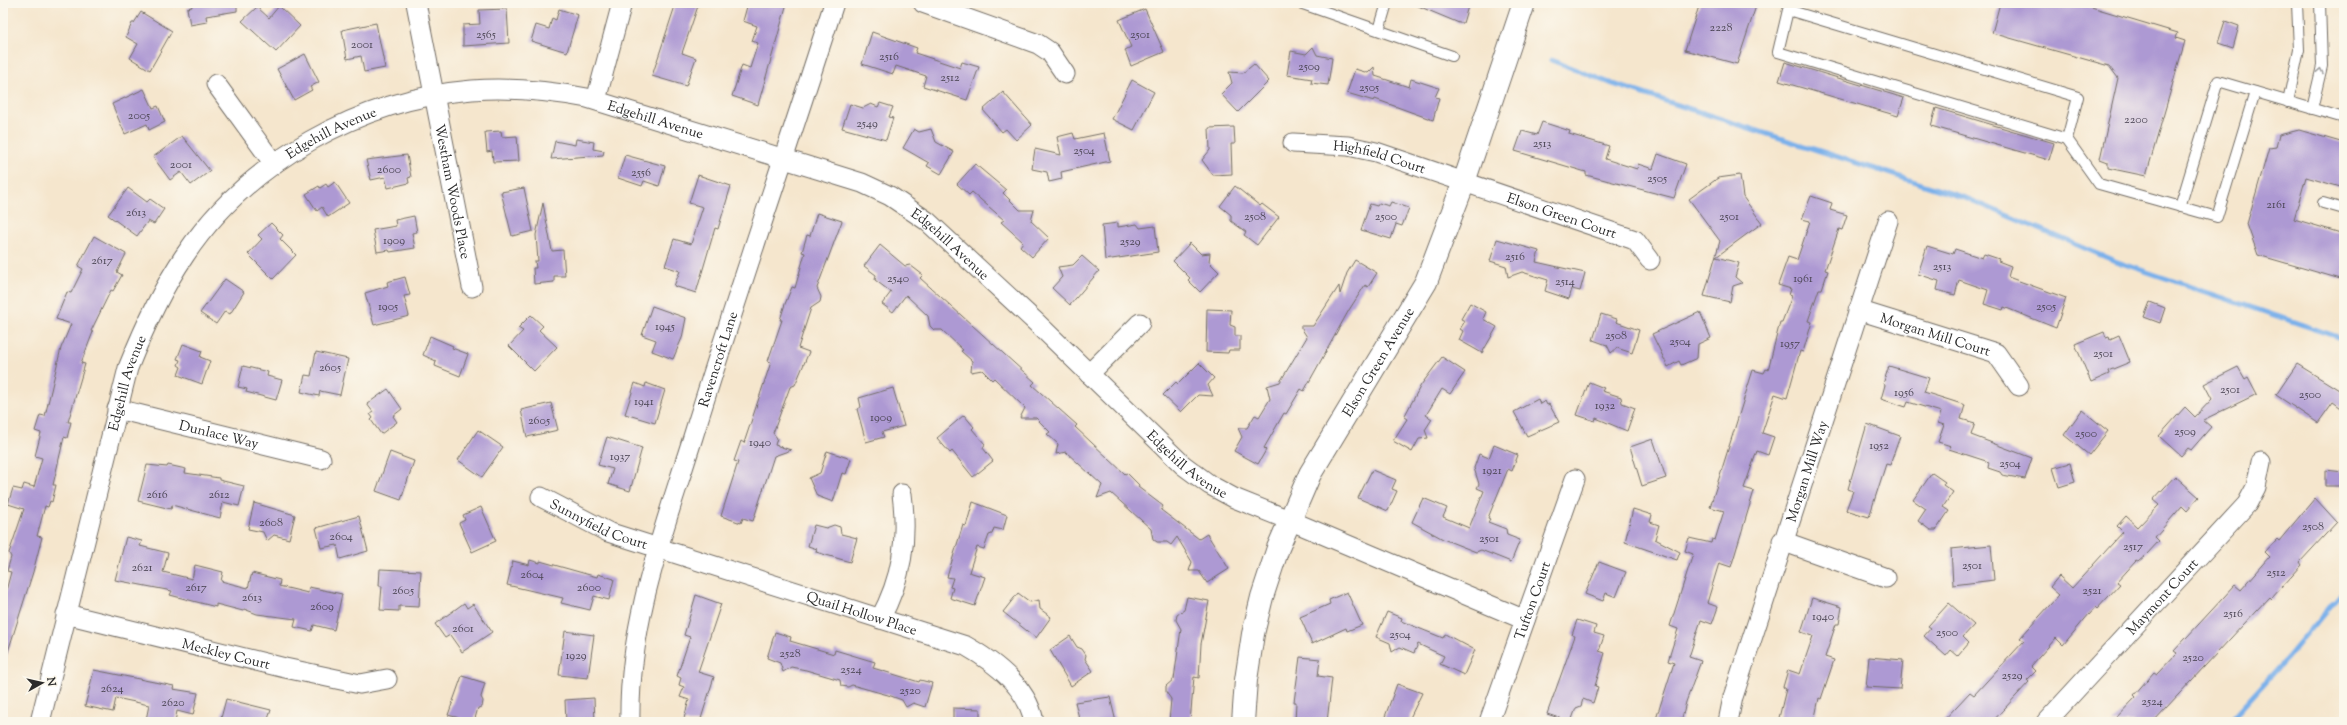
<svg xmlns="http://www.w3.org/2000/svg" width="2347" height="725" font-family="'Sorts Mill Goudy',serif">
<style>
.lines{fill:none;stroke-linecap:round;stroke-linejoin:round}
.stream{stroke:#7cb1ea;stroke-width:5}
.building{fill:#ad99d3}
.service-casing{stroke:#726c64;stroke-width:12}
.minor-casing{stroke:#726c64;stroke-width:21}
.tertiary-casing{stroke:#726c64;stroke-width:24}
.service{stroke:#fff;stroke-width:10}
.minor{stroke:#fff;stroke-width:19}
.tertiary{stroke:#fff;stroke-width:22}
.oneway{stroke:#a0a0a0}
.labels{text-anchor:middle;stroke-width:4;stroke-linejoin:round;paint-order:stroke}
.number-label{font-size:12px;fill:#4c4655}
.street-label{font-size:14px;fill:#2b2b2b;stroke:#fbf7ec}
</style>
<rect width="100%" height="100%" fill="#fbf7ec"/>
<filter id="ink" filterUnits="userSpaceOnUse"><feTurbulence type="fractalNoise" baseFrequency=".025" numOctaves="2"/><feDisplacementMap in="SourceGraphic" scale="8" xChannelSelector="R" yChannelSelector="G"/><feConvolveMatrix kernelMatrix="1 2 1 2 8 2 1 2 1" color-interpolation-filters="sRGB"/></filter>
<filter id="wash" filterUnits="userSpaceOnUse"><feTurbulence type="fractalNoise" baseFrequency=".012" numOctaves="4" result="noise"/><feDisplacementMap in="SourceGraphic" scale="16" xChannelSelector="R" yChannelSelector="G"/><feGaussianBlur stdDeviation="0.9" result="paint"/><feColorMatrix in="noise" values="0 0 0 0 0 0 0 0 0 0 0 0 0 0 0 0 0 1.4 0 .05"/><feComposite in="paint" operator="in"/></filter>
<g filter="url(#wash)">
<rect width="100%" height="100%" fill="#f5e6cd"/>
<g class="lines">
<g class="stream">
<path d="M1551,60L1610,83L1971,200L2115,261L2344,339"/>
<path d="M2229,722L2288,657L2344,590"/>
</g>
</g>
<g id="blocks">
<g class="building">
<path d="M191,3H237V11L206,16L207,22L190,25L187,8L192,7Z"/>
<path d="M676,3H699L682,53L696,58L686,86L652,76Z"/>
<path d="M748,3H787L758,105L732,96L742,65L750,68L758,43L752,41L757,26L743,21Z"/>
<path d="M1411,3H1469L1463,23H1459Z"/>
<path d="M1700,3H1757L1737,64L1685,50Z"/>
<path d="M2000,3H2078L2178,33L2176,38L2185,41L2146,176L2108,168V162L2100,159L2118,78L2109,66L1992,33Z"/>
<path d="M279,6L300,26L276,52L242,21L257,7L269,18Z"/>
<path d="M507,9L509,43L463,46V25L480,24L479,10Z"/>
<path d="M559,9L578,15L567,52L531,41L536,25L549,29L552,18L556,20Z"/>
<path d="M1145,9L1164,52L1131,66L1125,50L1131,47L1119,20Z"/>
<path d="M141,12L172,31L150,70L130,58L138,44L126,37L132,23H134Z"/>
<path d="M2225,21L2239,26L2233,48L2218,43Z"/>
<path d="M376,23L385,68L364,72L361,56L347,59L342,30Z"/>
<path d="M872,32L917,48L915,53L960,68L962,62L979,67L967,100L923,86L926,76L896,66L893,74L862,64Z"/>
<path d="M1313,47L1317,55L1332,58L1328,85L1311,83L1312,79L1287,75L1291,51L1306,54Z"/>
<path d="M305,54L319,82L310,87L312,90L294,100L277,69Z"/>
<path d="M1785,62L1904,98L1898,116L1779,81Z"/>
<path d="M1254,64L1269,81L1238,112L1221,94L1232,83L1229,72L1243,73Z"/>
<path d="M1374,67L1375,76L1409,87L1411,79L1439,88L1435,97L1439,98L1433,120L1375,99L1374,101L1347,93L1355,69L1368,73Z"/>
<path d="M1132,80L1154,92L1134,130L1112,119Z"/>
<path d="M144,89L153,108L158,106L165,122L149,130L147,124L125,134L112,104Z"/>
<path d="M1003,92L1032,125L1016,140L1006,129L1002,132L983,110Z"/>
<path d="M880,103L893,107L889,117L893,118L886,140L842,128L850,104L863,108L871,104L878,107Z"/>
<path d="M1936,108L2054,143L2049,160L1931,126Z"/>
<path d="M1542,122L1570,131L1569,134L1609,146L1605,159L1637,169L1638,164L1653,169L1658,154L1686,164L1674,198L1586,175V172L1515,151L1522,131L1537,135Z"/>
<path d="M1234,127L1235,144H1231L1232,174L1213,175L1202,160L1210,150L1209,128Z"/>
<path d="M914,129L919,132L931,129L936,142L954,152L941,174L927,166L929,163L903,148Z"/>
<path d="M2299,130L2344,143V188L2306,177L2294,219L2344,234V280L2258,255L2247,224L2269,148L2276,147L2279,135Z"/>
<path d="M501,131L502,137L517,136L519,161L493,162L492,151L487,152L485,132Z"/>
<path d="M1073,133L1075,139L1104,133L1110,161L1061,172L1062,179L1049,182L1047,172L1032,169L1035,149L1061,155L1057,137Z"/>
<path d="M182,136L210,171L191,185L181,172L170,180L153,157Z"/>
<path d="M576,139L594,142L593,149L604,151L603,155L551,159L555,141L575,145Z"/>
<path d="M407,155L411,177L408,178L409,183L388,188L385,177L371,180L366,160Z"/>
<path d="M625,155L665,166L659,186L644,181L642,186L618,178Z"/>
<path d="M975,164L1006,190L1003,193L1020,210H1034L1031,221L1049,238L1032,257L1020,246L1023,242L1001,222L1004,220L972,192L969,195L957,184Z"/>
<path d="M698,175L731,186L718,229L715,228L696,293L674,286L680,271L665,266L674,239L691,244L703,207L689,203Z"/>
<path d="M1740,175L1743,197L1762,223L1716,257L1739,263L1735,277L1742,283L1733,286L1730,302L1704,296L1720,241L1689,199L1718,178Z"/>
<path d="M335,182L349,203L328,217L322,207L317,211L306,194L319,186L320,188L326,184L328,187Z"/>
<path d="M1235,186L1260,206L1262,204L1279,217L1257,245L1244,235L1246,232L1231,221V215L1220,206Z"/>
<path d="M128,188L147,202L150,199L164,209L154,224L148,221L137,236L108,215Z"/>
<path d="M524,188L533,231L512,236L501,192Z"/>
<path d="M1811,196L1832,203L1830,210L1847,215L1842,230L1839,229L1825,270L1828,271L1822,289H1819L1808,321L1812,322L1803,352L1800,351L1787,398L1775,394L1762,433L1774,437L1768,455L1757,451L1744,488L1754,491L1731,567L1719,563L1707,603L1718,607L1712,624L1701,620L1689,657L1701,661L1686,702L1681,722H1655L1674,663L1668,661L1678,629L1670,626L1693,554L1685,551L1689,538L1711,543L1712,539L1715,540L1724,511L1710,507L1753,370L1764,373L1766,369L1768,370L1780,322H1782L1792,296L1789,295L1791,289L1778,285L1788,257L1797,260L1810,221L1802,219Z"/>
<path d="M1391,202L1409,208L1402,226L1396,224L1391,239L1361,230L1370,204L1377,206L1379,203L1389,206Z"/>
<path d="M543,203L552,251L563,250L565,276H554V282L534,284L533,268H536L535,261H538L536,235Z"/>
<path d="M817,213L842,221L817,288L821,297L820,302L811,308L798,348L809,352L795,385L790,387L773,433L777,438L775,445L791,450L774,456L753,521L743,518L741,523L721,516L738,462L734,461L741,441L744,443L771,362L768,361L782,320H780L785,304L792,287L795,288L805,253L802,252L807,235L810,236Z"/>
<path d="M414,216L417,232L412,233L415,248L390,252L389,250L377,252L373,230L396,226L395,220Z"/>
<path d="M271,223L283,235L280,239L296,255L273,279L248,254L262,239L258,235Z"/>
<path d="M1118,223V227L1137,224L1140,228L1155,226L1158,252L1105,260L1102,225Z"/>
<path d="M94,236L126,254L117,272L122,275L113,291L111,290L91,331L93,332L81,363L85,364L68,422H71L67,438L64,437L53,485H56L52,502L50,501L48,507L45,506L37,536L42,537L33,572L6,658L3,657V602L11,572L7,571L11,557L9,553L24,509L8,504L13,488L22,490L24,484L34,487L42,458L35,456L41,433L35,431L40,415L45,416L61,348L71,324L56,319L67,292L71,293L83,269L78,266Z"/>
<path d="M1497,239L1539,251L1536,262L1585,273L1580,291L1572,289L1569,299L1545,291L1548,280L1522,272L1508,277L1506,266L1490,261Z"/>
<path d="M1190,243L1201,254L1210,253L1209,262L1219,272L1200,292L1188,280L1190,278L1173,261Z"/>
<path d="M880,245L905,266L910,265L923,275L920,278L1035,382L1032,385L1077,425L1075,427L1125,474L1127,473L1139,485L1138,487L1163,506L1161,510L1199,539L1207,534L1229,569L1207,583L1199,571H1189L1192,562L1177,537L1171,545L1167,542H1157L1153,539L1151,529L1111,493L1097,498L1102,485L1066,452L1056,454L1058,444L1047,434L1050,432L1036,418H1020L1025,408L994,378L992,380L982,370L971,372L972,361L961,351L963,350L942,330H934L930,326L928,316L906,295L893,312L882,304L891,292L875,280L876,275L864,266Z"/>
<path d="M1927,246L1953,254L1955,249L1982,258L1984,254L1999,259L1998,261L2011,266L2008,277L2066,298L2056,328L2004,307L2003,310L1984,304L1988,290L1959,280L1955,295L1937,290L1939,281L1918,274Z"/>
<path d="M1082,256L1099,271L1070,305L1052,288L1062,277L1058,267L1073,265Z"/>
<path d="M1355,260L1377,273L1368,287L1365,285L1349,310L1304,391L1301,389L1286,414L1284,413L1264,448L1266,450L1258,464L1234,451L1242,437L1238,428H1247L1255,415L1259,417L1270,399L1267,386L1280,382L1307,337L1300,326H1313L1339,286L1340,294L1347,273Z"/>
<path d="M405,277L410,295L404,296L409,316L374,325L365,293L388,286L387,282Z"/>
<path d="M225,279L244,292L230,314L225,311L216,324L200,313Z"/>
<path d="M2150,302L2165,308L2160,323L2144,317Z"/>
<path d="M1470,303L1486,312L1483,319L1497,327L1482,353L1459,340L1463,331L1460,329L1465,321L1461,319Z"/>
<path d="M652,306L686,318L682,338L673,359L652,351L656,340L642,335Z"/>
<path d="M1207,309L1231,310L1230,325L1235,327V336H1240V350H1229L1228,353L1206,352Z"/>
<path d="M1700,312L1711,338L1698,344L1697,358L1681,365L1679,361L1668,367L1652,334Z"/>
<path d="M1601,314L1617,319L1616,322L1639,330L1632,353L1617,348L1611,353L1607,345L1593,340Z"/>
<path d="M531,315L543,326L539,330L557,347L534,371L509,346L523,331L518,328Z"/>
<path d="M2104,332L2106,337L2109,336L2110,339L2119,335L2130,362L2108,371L2109,374L2091,382L2075,344Z"/>
<path d="M430,336L453,346L452,348L468,354L460,376L435,366L436,361L423,355Z"/>
<path d="M183,344L202,351L200,357L210,361L202,384L178,375L181,367L178,365L180,360L177,359Z"/>
<path d="M316,352L348,359L340,395L320,391L319,396L301,392L305,375L311,376Z"/>
<path d="M1442,357L1465,372L1450,394L1442,389L1426,415L1432,419L1425,430L1428,438L1419,439L1412,452L1393,441L1407,419L1404,417L1421,385Z"/>
<path d="M1199,363L1214,378L1208,385L1213,396L1198,395L1181,412L1163,395L1176,382L1178,384Z"/>
<path d="M2297,364L2344,393V410L2333,402L2318,423L2276,395Z"/>
<path d="M243,366L268,372L267,376L282,380L276,400L246,392L247,389L238,387Z"/>
<path d="M1889,366L1929,378L1924,392L1965,405L1961,419L1975,423L1971,435L2032,458L2025,479L2002,475L2000,472L1988,468L1989,462L1949,449L1951,446L1938,442L1944,425L1938,423L1941,412L1908,402L1906,407L1881,399L1885,385L1883,384Z"/>
<path d="M2238,367L2245,379L2248,377L2257,394L2203,420L2211,427L2191,450L2188,448L2181,456L2159,436L2185,407L2195,417L2212,399L2204,384Z"/>
<path d="M1589,382L1604,388L1602,391L1621,397L1622,403L1635,408L1627,431L1596,418L1595,421L1577,415Z"/>
<path d="M635,383L645,387L646,383L665,390L655,423L625,414Z"/>
<path d="M893,388L904,426L882,432L884,437L866,442L857,409L861,407L859,398Z"/>
<path d="M388,389L402,409L393,416L397,422L381,434L371,420L373,418L370,414L373,412L367,404Z"/>
<path d="M1538,399L1540,404L1545,401L1547,405L1549,404L1559,422L1527,436L1514,412Z"/>
<path d="M551,403L558,430L527,437L521,410Z"/>
<path d="M2082,410L2108,431L2089,455L2064,435Z"/>
<path d="M964,415L974,427L972,429L985,444L983,448L993,461L973,477L952,451L950,453L937,438Z"/>
<path d="M1867,424L1900,436L1890,465L1886,464L1869,517L1846,510L1853,491L1848,489Z"/>
<path d="M478,430L503,447L482,477L458,460Z"/>
<path d="M607,437L642,448L630,491L608,484L613,469L598,465Z"/>
<path d="M1653,439L1666,478L1642,486L1630,447Z"/>
<path d="M1494,445L1518,455L1512,471L1508,469L1488,518L1490,519L1488,522L1506,529L1507,535L1520,540L1511,562L1481,550L1476,552L1443,539L1412,522L1423,498L1447,508L1443,517L1469,528L1484,491L1477,488L1479,484L1474,468L1479,454L1489,458Z"/>
<path d="M827,451L851,459L846,474L842,473L833,502L817,496L809,478L820,473Z"/>
<path d="M390,452L414,461L401,500L376,491Z"/>
<path d="M2070,463L2075,482L2059,487L2053,468Z"/>
<path d="M147,465L167,467L168,465L186,469L185,473L219,478V480L244,486L239,506L223,502L220,518L172,505L171,509L138,501Z"/>
<path d="M1372,470L1396,480L1392,489L1397,491L1388,511L1358,498Z"/>
<path d="M2325,470L2344,472V486H2325Z"/>
<path d="M1932,473L1945,482L1943,485L1953,492L1943,507L1949,511L1936,530H1930L1918,521L1926,509L1913,500Z"/>
<path d="M2175,476L2199,497L2187,511L2182,506L2155,537L2159,541L2146,555L2138,562L2136,561L2117,582L2120,584L2097,609L2095,607L2063,645L2056,638L2031,666L2036,671L2027,680L2029,682L1992,722H1942L1970,692L1974,695L2024,641L2020,638L2059,595L2050,587L2059,576L2072,588L2123,532L2117,526L2126,516L2138,527L2159,505L2153,500Z"/>
<path d="M2315,498L2337,522L2300,562L2302,565L2271,599L2269,597L2153,722H2112L2136,697L2134,695L2154,672L2157,674L2177,653L2174,651L2235,585L2241,590L2270,557L2265,552L2277,539L2279,541Z"/>
<path d="M973,502L1007,515L1003,530L994,528L992,534L989,535L984,549L977,547L969,572L985,577L975,606L950,598L953,588L950,587L953,578L947,577L963,525L966,526Z"/>
<path d="M254,503L295,515L289,539L274,535L267,541L263,532L248,529Z"/>
<path d="M481,507L496,541L472,552L459,523L465,520L463,515Z"/>
<path d="M1633,509L1652,515L1650,522L1659,525L1655,539L1680,552L1677,560L1625,542Z"/>
<path d="M359,516L368,551L340,559L337,545L321,548L316,528Z"/>
<path d="M814,525L826,528L834,525L840,527L841,534L857,538L850,562L816,552L817,549L808,546Z"/>
<path d="M126,537L142,541L140,546L168,553L163,572L192,579L195,565L223,572L221,581L248,588L252,573L280,580L279,586L308,593L309,587L342,594L334,630L314,625L312,631L294,627L296,619L257,614L244,609L243,611L216,604V607L170,595L172,591L115,580Z"/>
<path d="M1991,545L1994,580L1953,585L1951,549Z"/>
<path d="M530,560L540,563V561L597,577L598,574L614,579L609,600L594,596L590,610L561,603L563,598L507,585L513,561L529,565Z"/>
<path d="M1599,562L1626,572L1616,597L1606,593L1603,601L1585,594Z"/>
<path d="M380,569L421,571L419,607L399,606V611L380,610L382,586H379Z"/>
<path d="M1347,592L1362,625L1347,631L1346,628L1312,644L1300,617L1330,604L1329,600Z"/>
<path d="M1018,593L1030,602L1039,600L1040,609L1051,617L1036,638L1003,612Z"/>
<path d="M696,595L721,604L698,672L714,677L700,722H683L689,700L680,697L684,687L679,685L681,678L677,676L690,637L684,635Z"/>
<path d="M1187,597L1209,601L1201,644L1199,678L1194,677L1190,722H1169L1171,699L1166,692V686L1174,679L1181,629L1176,620L1177,615L1184,610Z"/>
<path d="M1812,598L1842,607L1839,624H1836L1825,657L1834,660L1821,699L1819,698L1814,722H1778L1786,689L1783,687L1788,670L1800,674L1813,636L1801,632Z"/>
<path d="M464,603L467,608L473,604L492,632L462,652L450,635L445,638L435,624Z"/>
<path d="M1949,603L1974,625L1963,637L1969,643L1958,656L1951,650L1946,656L1924,636L1931,628L1928,626Z"/>
<path d="M1387,612L1402,618L1401,621L1443,638L1445,634L1475,650L1464,675L1440,664L1444,656L1418,644L1414,653L1400,647L1392,652L1390,643L1376,637Z"/>
<path d="M1577,620L1596,626L1594,633L1604,636L1599,651L1605,653L1595,686L1598,687L1593,703L1583,699L1581,706L1576,708L1571,722L1547,714L1575,636L1572,635Z"/>
<path d="M565,631L594,635L588,678L559,675Z"/>
<path d="M775,632L791,637L790,641L834,654L835,650L875,662L873,668L919,682L920,680L932,683L925,707L913,703L906,707L902,700L888,695L852,685L848,687L841,686L840,680L806,670L791,667L783,672L780,663L767,658Z"/>
<path d="M1070,636L1077,647L1082,649L1086,655L1085,659L1093,671L1071,686L1050,650Z"/>
<path d="M1300,657L1320,659L1318,676L1332,678L1327,722H1295L1296,702H1294Z"/>
<path d="M1869,657L1903,660L1900,689L1866,687Z"/>
<path d="M94,670L174,686L173,689L198,693L193,715L177,711L175,722H156L146,720L149,705L116,698L113,712L85,706Z"/>
<path d="M462,676L485,683L481,697L483,701L482,707L478,708L474,722L448,715Z"/>
<path d="M1397,684L1422,693L1408,722H1383Z"/>
<path d="M1110,697L1116,722H1080L1075,702Z"/>
<path d="M594,698L595,722H566L565,700Z"/>
<path d="M226,699L271,710L267,722H220Z"/>
<path d="M953,708L980,709V722H953Z"/>
</g>
</g>
</g>
<g filter="url(#ink)">
<use href="#blocks" fill-opacity="0" stroke="#726c64" stroke-width="1"/>
<g class="lines">
<g class="service-casing">
<g id="service">
<path d="M1300,3L1452,56"/>
<path d="M1379,30L1387,3"/>
<path d="M2288,102L2299,50L2297,3"/>
<path d="M2312,109L2322,66L2320,3"/>
<path d="M2067,139L2078,97L1788,10L1778,52L2067,139L2099,184L2217,217L2255,92"/>
<path d="M2323,203L2344,209"/>
<path d="M2180,207L2218,81L2344,118"/>
</g>
</g>
<g class="minor-casing">
<g id="minor">
<path id="s1" d="M416,3L472,287"/>
<path d="M923,3L1038,44L1050,52L1065,74"/>
<path d="M216,84L274,164"/>
<path d="M596,100L622,3"/>
<path id="s2" d="M1293,143L1348,146L1376,152L1635,240L1650,260"/>
<path id="s3" d="M1858,310L1996,353L2019,386"/>
<path d="M1089,374L1140,323"/>
<path id="s4" d="M117,409L321,459"/>
<path id="s5" d="M541,497L608,532L966,646C994,662 1028,687 1034,722"/>
<path d="M1782,541L1886,578"/>
<path id="s6" d="M66,614L285,668L360,684L387,679"/>
<path d="M880,619C902,578 908,540 902,494"/>
<path id="s7" d="M40,722L128,368C144,328 161,290 185,255C248,161 361,99 472,90C511,87 549,91 587,98L862,183L890,196L927,221L1038,324L1183,465L1210,485L1234,498L1289,520L1525,620"/>
<path id="s8" d="M630,722C628,623 664,530 693,437C738,291 788,148 834,3"/>
<path id="s9" d="M1489,722L1575,479"/>
<path id="s10" d="M1728,722L1733,697L1888,221"/>
<path id="s11" d="M2046,722L2247,504L2256,487L2261,462"/>
</g>
</g>
<g class="tertiary-casing">
<g id="tertiary">
<path id="s12" d="M1243,722L1246,680L1253,634L1262,597L1278,548L1310,474L1426,282L1464,182L1524,3"/>
</g>
</g>
<use href="#service" class="service"/>
<use href="#minor" class="minor"/>
<use href="#tertiary" class="tertiary"/>
</g>
<defs><path id="oneway-chevron" d="M-2-3.5L2.5 0L-2 3.5" fill="none" stroke-width="1.6" stroke-linecap="round" stroke-linejoin="round"/></defs>
<use class="oneway" href="#oneway-chevron" transform="translate(2320 71) rotate(-79)"/>
</g>
<g class="labels">
<g class="number-label">
<text x="1721" y="31">2228</text>
<text x="486" y="38">2565</text>
<text x="1140" y="38">2501</text>
<text x="362" y="48">2001</text>
<text x="889" y="60">2516</text>
<text x="1309" y="70">2509</text>
<text x="950" y="81">2512</text>
<text x="1369" y="91">2505</text>
<text x="139" y="119">2005</text>
<text x="2136" y="123">2200</text>
<text x="867" y="127">2549</text>
<text x="1542" y="147">2513</text>
<text x="1084" y="154">2504</text>
<text x="181" y="168">2001</text>
<text x="389" y="173">2600</text>
<text x="641" y="176">2556</text>
<text x="1657" y="182">2505</text>
<text x="2276" y="208">2161</text>
<text x="136" y="216">2613</text>
<text x="1255" y="220">2508</text>
<text x="1386" y="220">2500</text>
<text x="1729" y="220">2501</text>
<text x="394" y="244">1909</text>
<text x="1130" y="245">2529</text>
<text x="1515" y="260">2516</text>
<text x="102" y="264">2617</text>
<text x="1942" y="270">2513</text>
<text x="898" y="282">2540</text>
<text x="1803" y="282">1961</text>
<text x="1565" y="285">2514</text>
<text x="388" y="310">1905</text>
<text x="2046" y="310">2505</text>
<text x="665" y="330">1945</text>
<text x="1616" y="339">2508</text>
<text x="1680" y="345">2504</text>
<text x="1790" y="347">1957</text>
<text x="2103" y="357">2501</text>
<text x="330" y="371">2605</text>
<text x="2230" y="393">2501</text>
<text x="1904" y="396">1956</text>
<text x="2310" y="398">2500</text>
<text x="644" y="405">1941</text>
<text x="1605" y="409">1932</text>
<text x="881" y="421">1909</text>
<text x="539" y="424">2605</text>
<text x="2185" y="435">2509</text>
<text x="2086" y="437">2500</text>
<text x="760" y="446">1940</text>
<text x="1879" y="449">1952</text>
<text x="620" y="460">1937</text>
<text x="2010" y="467">2504</text>
<text x="1492" y="474">1921</text>
<text x="157" y="498">2616</text>
<text x="219" y="498">2612</text>
<text x="271" y="526">2608</text>
<text x="2313" y="530">2508</text>
<text x="341" y="540">2604</text>
<text x="1489" y="542">2501</text>
<text x="2133" y="550">2517</text>
<text x="1972" y="569">2501</text>
<text x="142" y="571">2621</text>
<text x="2276" y="576">2512</text>
<text x="532" y="578">2604</text>
<text x="196" y="591">2617</text>
<text x="589" y="591">2600</text>
<text x="403" y="594">2605</text>
<text x="2092" y="594">2521</text>
<text x="252" y="601">2613</text>
<text x="322" y="610">2609</text>
<text x="2233" y="617">2516</text>
<text x="1823" y="620">1940</text>
<text x="463" y="632">2601</text>
<text x="1947" y="636">2500</text>
<text x="1400" y="638">2504</text>
<text x="790" y="657">2528</text>
<text x="576" y="659">1929</text>
<text x="2193" y="661">2520</text>
<text x="851" y="673">2524</text>
<text x="2012" y="679">2529</text>
<text x="112" y="692">2624</text>
<text x="910" y="694">2520</text>
<text x="2152" y="705">2524</text>
<text x="173" y="706">2620</text>
</g>
<g class="street-label">
<text dy="5" stroke="none"><textPath href="#s7" startOffset="1021">Edgehill Avenue</textPath></text>
<text dy="5" stroke="none"><textPath href="#s7" startOffset="685">Edgehill Avenue</textPath></text>
<text dy="5" stroke="none"><textPath href="#s2" startOffset="88">Highfield Court</textPath></text>
<text dy="5" stroke="none"><textPath href="#s1" startOffset="192">Westham Woods Place</textPath></text>
<text dy="5" stroke="none"><textPath href="#s2" startOffset="280">Elson Green Court</textPath></text>
<text dy="5" stroke="none"><textPath href="#s7" startOffset="1345">Edgehill Avenue</textPath></text>
<text dy="5" stroke="none"><textPath href="#s3" startOffset="81">Morgan Mill Court</textPath></text>
<text dy="5" stroke="none"><textPath href="#s8" startOffset="375">Ravencroft Lane</textPath></text>
<text dy="5" stroke="none"><textPath href="#s12" startOffset="390">Elson Green Avenue</textPath></text>
<text dy="5" stroke="none"><textPath href="#s7" startOffset="350">Edgehill Avenue</textPath></text>
<text dy="5" stroke="none"><textPath href="#s4" startOffset="105">Dunlace Way</textPath></text>
<text dy="5" stroke="none"><textPath href="#s7" startOffset="1669">Edgehill Avenue</textPath></text>
<text dy="5" stroke="none"><textPath href="#s10" startOffset="263">Morgan Mill Way</textPath></text>
<text dy="5" stroke="none"><textPath href="#s5" startOffset="64">Sunnyfield Court</textPath></text>
<text dy="5" stroke="none"><textPath href="#s11" startOffset="171">Maymont Court</textPath></text>
<text dy="5" stroke="none"><textPath href="#s9" startOffset="129">Tufton Court</textPath></text>
<text dy="5" stroke="none"><textPath href="#s5" startOffset="342">Quail Hollow Place</textPath></text>
<text dy="5" stroke="none"><textPath href="#s6" startOffset="165">Meckley Court</textPath></text>
</g>
</g>
<rect width="2347" height="725" fill="none" stroke="#fbf7ec" stroke-width="16"/>
<g transform="translate(42 683) rotate(82)" stroke="#fbf7ec" stroke-width="3" paint-order="stroke">
<path d="M0-3L7 15L0 10L-7 15Z" fill="#2b2b2b"/>
<text y="-6" font-size="11" font-weight="bold" text-anchor="middle" fill="#2b2b2b">N</text>
</g>
</svg>
